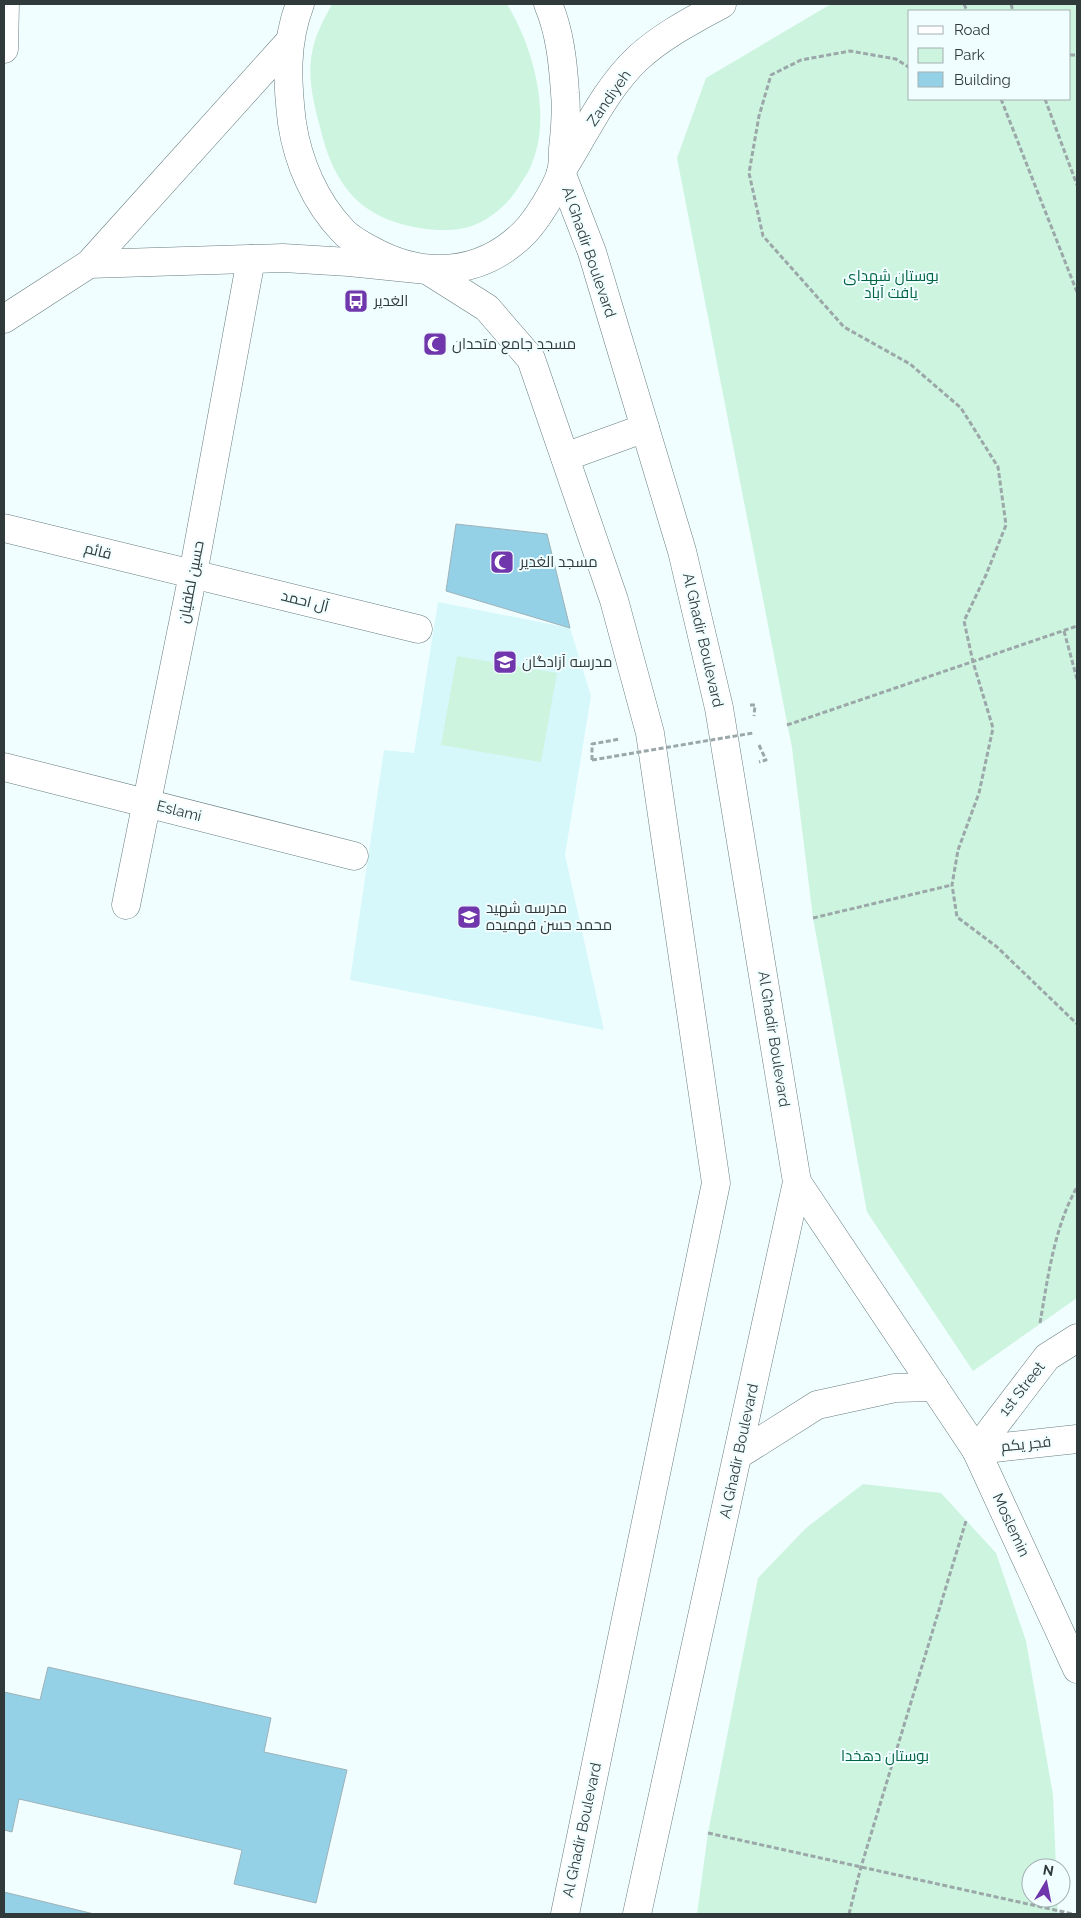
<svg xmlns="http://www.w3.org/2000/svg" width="1081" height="1918" font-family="Raleway,Cairo,sans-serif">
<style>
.built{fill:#d6f8fb}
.green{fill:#cdf4df;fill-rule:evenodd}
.building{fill:#94d1e7;stroke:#9db2b9}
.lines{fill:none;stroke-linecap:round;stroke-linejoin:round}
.minor-casing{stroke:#687d7f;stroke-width:29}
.major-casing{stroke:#687d7f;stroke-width:29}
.path{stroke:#9ba7a8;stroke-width:3;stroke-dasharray:5 2.5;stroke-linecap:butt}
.minor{stroke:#fff;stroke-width:28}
.major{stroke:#fff;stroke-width:28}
.path-bridge{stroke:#9ba7a8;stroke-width:3;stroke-dasharray:5 2.5;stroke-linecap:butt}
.labels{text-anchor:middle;stroke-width:4;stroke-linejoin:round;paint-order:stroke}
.street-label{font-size:15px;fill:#313a3b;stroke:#f0feff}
.park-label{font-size:15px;fill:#006441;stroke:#f0feff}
.poi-label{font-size:15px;fill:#313a3b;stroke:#f0feff;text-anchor:start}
</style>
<rect width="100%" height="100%" fill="#f0feff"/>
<path class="built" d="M438,602L570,628L591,696L565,855L604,1030L350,980L384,750L414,753Z"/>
<g class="green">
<path d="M332,4H507C533,46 552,115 532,163C530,170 525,177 521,183C512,199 498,213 481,222C465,231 443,231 426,229C363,221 334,188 320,127C314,104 307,77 312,53C315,35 324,19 332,4Z"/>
<path d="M831,4H1077V1298L973,1371L867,1212L813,918L792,748L677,158L706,78ZM910,11H1070V99H910Z"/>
<path d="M457,656L557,673L541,762L441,745Z"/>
<path d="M863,1484L941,1493L996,1553L1026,1641L1053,1795L1056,1868H1031V1898H1057L1058,1914H697L708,1833L758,1578L806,1528Z"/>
</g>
<g class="building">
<path d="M456,524L547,534L570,628L446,591Z"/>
<path d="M48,1667L271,1718L264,1752L347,1770L316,1903L234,1884L242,1850L19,1799L12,1832L4,1830V1692L40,1700Z"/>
<path d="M4,1892L94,1914H4Z"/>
</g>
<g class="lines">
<g class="minor-casing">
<g id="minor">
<path d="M4,49L5,4"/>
<path d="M4,528L418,629"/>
<path d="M4,767L354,856"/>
<path d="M126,905L193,574L251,259"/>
<path d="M797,1182L976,1450L1077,1669"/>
<path d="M976,1450L1047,1357L1077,1338"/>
<path d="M976,1450L1077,1439"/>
<path d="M738,1455L817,1405L895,1388L934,1387"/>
</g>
</g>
<g class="major-casing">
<g id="major">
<path d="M300,4C285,43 287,82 292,123C298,162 315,202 343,231C350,239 362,245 371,250C423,279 481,276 524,233C536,221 557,188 561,172C563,165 563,156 563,149C565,130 567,112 565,93C563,63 560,32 548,4"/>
<path d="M89,264L283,258L349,262L427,270L487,308L531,359L614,600L650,733L716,1183L565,1914"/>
<path d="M4,319L89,264L289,42"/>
<path d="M565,457L645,428"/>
<path d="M637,1914L797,1182L719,708L682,551L592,252L561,172C585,134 605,89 638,58C663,35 693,20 722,4"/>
</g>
</g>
<g class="path">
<path d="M964,4L967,11"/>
<path d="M1011,4L1013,11"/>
<path d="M1070,55H1077"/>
<path d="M910,68L896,59L850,51L801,60L771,75L759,116L749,173L763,236L844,327L910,364L961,408L998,467L1006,525L986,575L964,621L973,662L993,728L979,793L958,850L952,885L957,917L997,947L1077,1024"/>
<path d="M1001,99L1077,292"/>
<path d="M1045,99L1077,185"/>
<path d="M1064,631L1077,679"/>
<path d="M750,705H755L754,716"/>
<path d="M787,725L1077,626"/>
<path d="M759,745L766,760L759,762"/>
<path d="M592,760V744L620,739"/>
<path d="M813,918L952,885"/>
<path d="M1040,1323C1048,1277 1054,1228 1077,1187"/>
<path d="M708,1833L1073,1914"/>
<path d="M849,1914L861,1867L966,1521"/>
</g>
<use href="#minor" class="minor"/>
<use href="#major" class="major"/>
<path class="path-bridge" d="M592,760L753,733"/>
</g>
<defs>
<g id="bus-square" transform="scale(1.25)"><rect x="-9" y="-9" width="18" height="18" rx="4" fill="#7037ad" stroke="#f0feff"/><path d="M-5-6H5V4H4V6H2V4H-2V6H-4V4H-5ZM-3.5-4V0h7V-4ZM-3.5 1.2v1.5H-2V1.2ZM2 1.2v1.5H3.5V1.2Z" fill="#fff"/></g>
<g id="mosque-square" transform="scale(1.25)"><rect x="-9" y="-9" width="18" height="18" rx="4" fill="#7037ad" stroke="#f0feff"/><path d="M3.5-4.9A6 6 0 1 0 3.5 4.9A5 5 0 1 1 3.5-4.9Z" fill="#fff"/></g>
<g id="school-square" transform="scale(1.25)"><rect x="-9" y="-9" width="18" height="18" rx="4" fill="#7037ad" stroke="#f0feff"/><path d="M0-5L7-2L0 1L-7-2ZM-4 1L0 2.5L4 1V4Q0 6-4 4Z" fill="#fff"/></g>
</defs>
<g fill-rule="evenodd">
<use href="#bus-square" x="356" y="301"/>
<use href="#mosque-square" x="435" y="344"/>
<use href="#mosque-square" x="502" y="562"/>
<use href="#school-square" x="505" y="662"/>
<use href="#school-square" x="469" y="917"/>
</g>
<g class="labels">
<g class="street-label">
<text transform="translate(609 98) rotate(-55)" y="5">Zandiyeh</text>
<text transform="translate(589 252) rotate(71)" y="5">Al Ghadir Boulevard</text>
<text transform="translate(98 551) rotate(14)" y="5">قائم</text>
<text transform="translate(191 582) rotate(-79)" y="5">حسین لطفیان</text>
<text transform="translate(305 601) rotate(14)" y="5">آل احمد</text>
<text transform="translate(703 640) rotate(77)" y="5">Al Ghadir Boulevard</text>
<text transform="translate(179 811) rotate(14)" y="5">Eslami</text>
<text transform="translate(774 1039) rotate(81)" y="5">Al Ghadir Boulevard</text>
<text transform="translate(1022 1389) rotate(-52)" y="5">1st Street</text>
<text transform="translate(1026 1444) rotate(-6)" y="5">فجر یکم</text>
<text transform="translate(739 1451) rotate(-78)" y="5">Al Ghadir Boulevard</text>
<text transform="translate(1011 1525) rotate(65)" y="5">Moslemin</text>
<text transform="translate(582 1830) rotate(-78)" y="5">Al Ghadir Boulevard</text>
</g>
<g class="park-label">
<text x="891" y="281">بوستان شهدای<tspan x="891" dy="17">یافت آباد</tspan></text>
<text x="885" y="1761">بوستان دهخدا</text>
</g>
<g class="poi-label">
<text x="374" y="306">الغدیر</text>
<text x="452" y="349">مسجد جامع متحدان</text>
<text x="520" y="567">مسجد الغدیر</text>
<text x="522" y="667">مدرسه آزادگان</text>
<text x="486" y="913">مدرسه شهید<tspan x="486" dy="17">محمد حسن فهمیده</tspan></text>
</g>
</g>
<rect width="1081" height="1918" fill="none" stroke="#313a3b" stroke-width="10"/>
<rect x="908" y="10" width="162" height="90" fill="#f0feff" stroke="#a4b0b1"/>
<rect x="918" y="26" width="25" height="8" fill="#ffffff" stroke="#a4b0b1"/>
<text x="954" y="35" font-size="15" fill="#313a3b">Road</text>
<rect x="918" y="48" width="25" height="15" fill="#cdf4df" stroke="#a4b0b1"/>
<text x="954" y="60" font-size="15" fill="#313a3b">Park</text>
<rect x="918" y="72" width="25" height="15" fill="#94d1e7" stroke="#a4b0b1"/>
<text x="954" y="85" font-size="15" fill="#313a3b">Building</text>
<g transform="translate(1046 1883) rotate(10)"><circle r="24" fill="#f0feff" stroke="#a4b0b1"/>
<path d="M0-4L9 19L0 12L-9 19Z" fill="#7037ad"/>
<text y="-8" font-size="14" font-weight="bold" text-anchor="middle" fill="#313a3b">N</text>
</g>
</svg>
